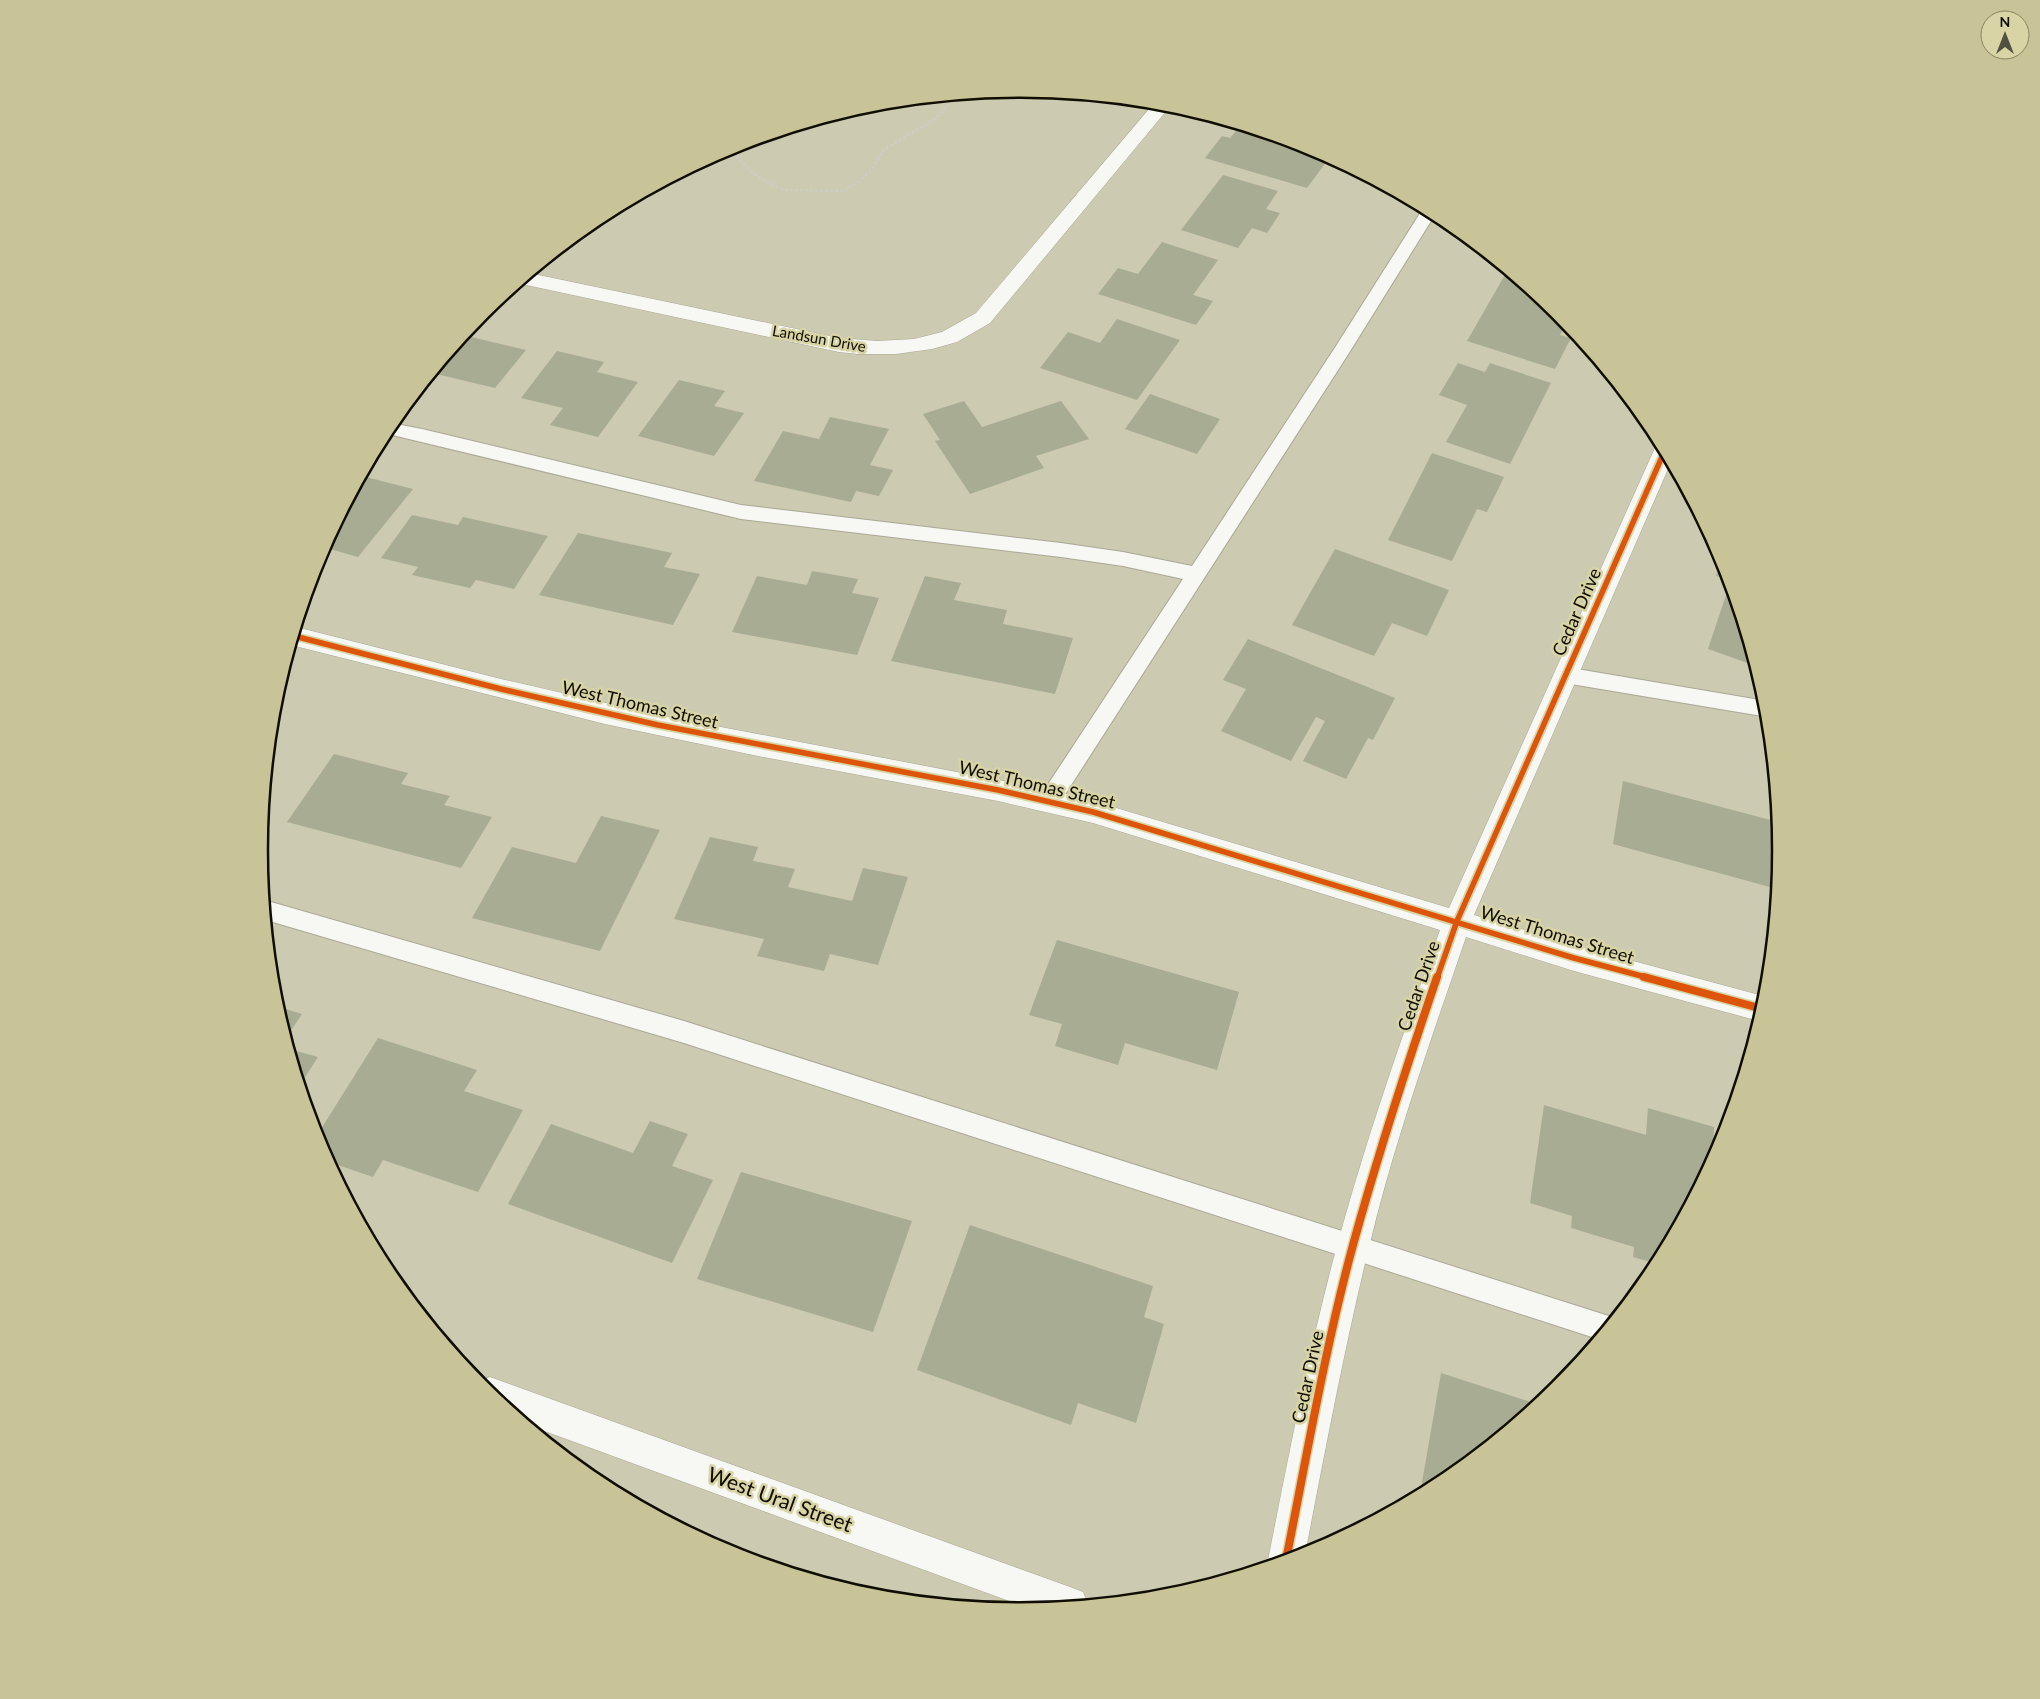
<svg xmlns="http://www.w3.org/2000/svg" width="2040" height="1699" font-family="Lato,sans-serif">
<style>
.building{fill:#a8ac93}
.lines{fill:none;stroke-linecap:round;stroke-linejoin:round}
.service-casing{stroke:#aaa895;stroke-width:2}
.minor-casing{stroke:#aaa895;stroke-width:1}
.path{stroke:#cecdc5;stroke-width:2.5;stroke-dasharray:2.5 2.5;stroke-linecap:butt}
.service{fill:#f7f7f3;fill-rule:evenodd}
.minor{fill:#f7f7f3;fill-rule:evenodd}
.cycleway-far1-casing{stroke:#d8d4a5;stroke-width:9}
.cycleway-casing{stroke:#d8d4a5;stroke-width:11}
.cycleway-far1{stroke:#dd550b;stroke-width:5.5}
.cycleway{stroke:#dd550b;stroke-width:8}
.labels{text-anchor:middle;stroke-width:5;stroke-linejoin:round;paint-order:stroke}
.far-street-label{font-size:15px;fill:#100e01;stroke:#d8d4a5}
.street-label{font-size:18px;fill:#100e01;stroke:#d8d4a5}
.near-street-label{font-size:21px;fill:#100e01;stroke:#d8d4a5}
.rim{fill:none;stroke:#100e01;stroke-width:2.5}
</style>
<rect width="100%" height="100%" fill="#cccab1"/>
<g class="building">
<path d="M1241,125L1311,147L1330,157L1307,188L1205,158L1222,136L1230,138Z"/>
<path d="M1223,175L1278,191L1266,209L1280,213L1267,233L1252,228L1238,248L1181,230Z"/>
<path d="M1162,242L1218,260L1193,295L1213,301L1196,325L1098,294L1118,268L1138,274Z"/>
<path d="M1506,273L1514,276L1558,312L1567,322L1560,335L1571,338L1555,369L1467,341Z"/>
<path d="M1117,319L1180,340L1137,400L1040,368L1068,332L1100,343Z"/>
<path d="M463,335L526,350L495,388L432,373Z"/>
<path d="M557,351L604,362L597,372L638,382L598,437L550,425L563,408L521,398Z"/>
<path d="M1458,363L1485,372L1490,363L1551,383L1510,464L1446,442L1467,405L1439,395Z"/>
<path d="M679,380L725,391L714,406L744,413L714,456L638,436Z"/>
<path d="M1150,394L1220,419L1197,454L1125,429Z"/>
<path d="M964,401L982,427L1061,401L1089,439L1036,456L1044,468L970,494L935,441L940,440L923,414Z"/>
<path d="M830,417L889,429L870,465L893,470L879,496L856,491L851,502L754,481L783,431L819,439Z"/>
<path d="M1432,453L1504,477L1487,512L1477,509L1452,561L1388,540Z"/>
<path d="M366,477L413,489L358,557L323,547L352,493Z"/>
<path d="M412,515L458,525L463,517L548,536L514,589L476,580L470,588L412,575L418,567L381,558Z"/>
<path d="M578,533L672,553L664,567L700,574L673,625L539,595Z"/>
<path d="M1335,549L1449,590L1427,636L1392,623L1374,656L1292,625Z"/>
<path d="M1723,558V559L1729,580L1716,576Z"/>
<path d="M812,571L858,579L852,593L879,598L857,655L732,632L757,576L807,585Z"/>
<path d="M925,576L961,583L954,600L1007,610L1003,624L1073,638L1055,694L891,661Z"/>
<path d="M1730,583L1751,652L1756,666L1708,649Z"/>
<path d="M1248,639L1395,698L1373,740L1368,738L1346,779L1303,761L1325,721L1316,717L1291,761L1221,731L1246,689L1223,680Z"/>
<path d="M334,754L408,773L401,784L450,796L444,805L492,817L461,868L287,822Z"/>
<path d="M1623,781L1778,822L1781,850L1777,889L1613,844Z"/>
<path d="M601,816L660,830L600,951L472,918L512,847L576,863Z"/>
<path d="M710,837L758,847L753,861L795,869L788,887L852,901L863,868L908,877L878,965L830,954L824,971L757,956L764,939L674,919Z"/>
<path d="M1057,940L1239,992L1217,1070L1125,1043L1118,1065L1055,1046L1062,1024L1029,1015Z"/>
<path d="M276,1006L302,1014L286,1038L284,1032Z"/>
<path d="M378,1038L477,1070L464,1091L523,1110L478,1192L383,1160L373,1177L329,1162L316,1137Z"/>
<path d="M289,1049L318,1057L300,1085Z"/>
<path d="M1544,1105L1646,1135L1648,1108L1714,1127L1712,1161L1657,1264L1633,1257L1634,1247L1571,1228L1572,1216L1530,1203Z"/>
<path d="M650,1121L688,1134L672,1166L713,1180L672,1263L508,1204L551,1124L633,1153Z"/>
<path d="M741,1172L912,1221L873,1332L697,1279Z"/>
<path d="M970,1225L1153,1286L1144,1317L1164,1324L1136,1423L1078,1403L1071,1425L917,1370Z"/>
<path d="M1441,1373L1537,1404L1442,1482L1420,1494Z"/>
</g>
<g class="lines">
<g class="service-casing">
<g id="service">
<path d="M1424,207L1436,213L1349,353L1057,807L1049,810L1041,807L1038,801L1041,795L1183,579L1123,566L1061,557L741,519L384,433L391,423L422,429L741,505L1061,543L1123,552L1192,566L1336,346Z"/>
<path d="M1565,667L1766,701L1768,717L1565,683L1558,681L1555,675L1558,669Z"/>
<path d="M264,900L684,1021L1615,1318L1598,1339L684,1043L266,920Z"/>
</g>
</g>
<g class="minor-casing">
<g id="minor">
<path d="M1155,102L1172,104L990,323L957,342L932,349L896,354H858L839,352L517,283L529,273L839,338L877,341L914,339L942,332L976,313Z"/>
<path d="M1661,443L1671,462L1474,915L1574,945L1763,996L1766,998L1759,1021L1574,971L1466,937C1431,1039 1394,1143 1369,1247C1344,1349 1325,1452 1305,1554L1270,1565L1268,1560C1289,1455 1309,1349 1337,1246C1366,1139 1403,1034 1440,930L1093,823L998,801L758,756L605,724L291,645L296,627L501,679L658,715L1046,789L1093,801L1449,908L1654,450L1657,444Z"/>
<path d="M490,1377L1070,1587L1083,1592L1088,1604L1031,1609L528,1425L478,1382Z"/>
</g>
</g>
<path class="path" d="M723,150L736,156L753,173L768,183L786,190L844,191L858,182L873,168L883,150L932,121L942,112L954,95"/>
<use href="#service" class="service"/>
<use href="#minor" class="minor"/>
<g class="cycleway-far1-casing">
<g id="cycleway-far1">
<path d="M294,636L501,689L658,725L998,790L1093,812L1574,958L1649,978"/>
<path d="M1437,978L1457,921L1665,450"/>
</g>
</g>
<g class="cycleway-casing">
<g id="cycleway">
<path d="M1644,977L1763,1009"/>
<path d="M1286,1560C1307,1455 1325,1348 1353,1245C1378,1154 1407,1065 1437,977"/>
</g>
</g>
<use href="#cycleway-far1" class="cycleway-far1"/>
<use href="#cycleway" class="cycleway"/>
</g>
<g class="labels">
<g class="far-street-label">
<text transform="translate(819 339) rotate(10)" y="5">Landsun Drive</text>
</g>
<g class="street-label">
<text transform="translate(1577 612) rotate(-66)" y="6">Cedar Drive</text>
<text transform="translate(640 705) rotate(13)" y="6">West Thomas Street</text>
<text transform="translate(1037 785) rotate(13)" y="6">West Thomas Street</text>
<text transform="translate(1557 935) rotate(17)" y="6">West Thomas Street</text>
<text transform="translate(1419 986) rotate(-71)" y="6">Cedar Drive</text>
<text transform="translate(1308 1377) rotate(-78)" y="6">Cedar Drive</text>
</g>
<g class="near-street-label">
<text transform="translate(780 1500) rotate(20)" y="7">West Ural Street</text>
</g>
</g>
<path d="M0 0H2040V1699H0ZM268 850a752 752 0 1 1 1504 0a752 752 0 1 1-1504 0Z" fill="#c8c498" fill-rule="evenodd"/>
<path class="rim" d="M268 850a752 752 0 1 1 1504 0a752 752 0 1 1-1504 0Z"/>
<g transform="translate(2005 35)"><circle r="24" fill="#d8d4a5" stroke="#888563"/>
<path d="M0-4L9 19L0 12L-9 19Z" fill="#52503f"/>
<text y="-8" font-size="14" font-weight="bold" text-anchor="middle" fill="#100e01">N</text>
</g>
</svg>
